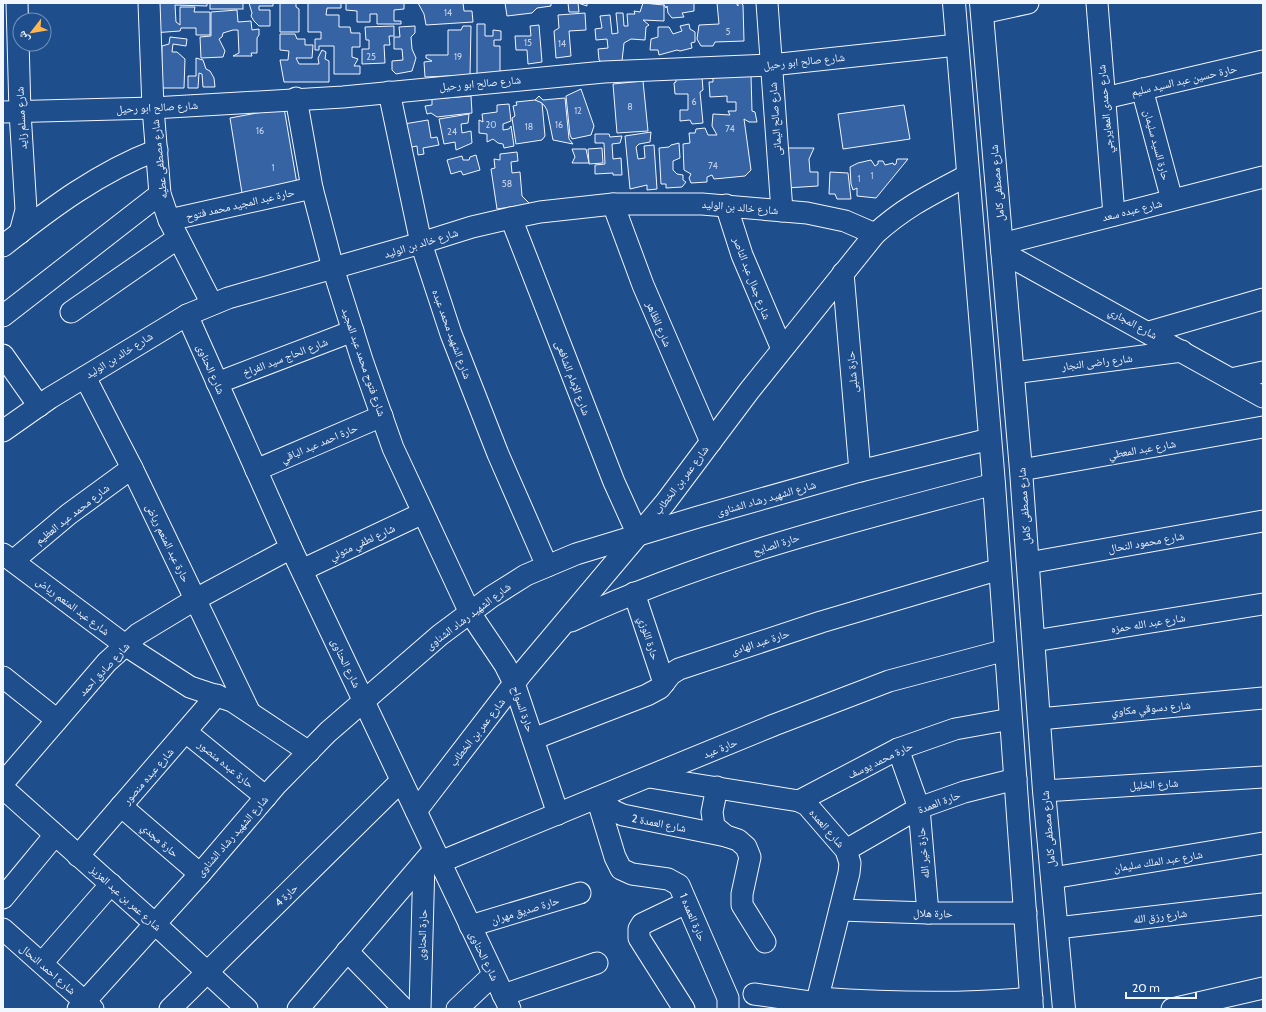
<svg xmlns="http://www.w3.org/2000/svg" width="1266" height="1012" font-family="Cabin,'Noto Naskh Arabic',sans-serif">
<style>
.building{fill:#3563a3;stroke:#f2f6ff}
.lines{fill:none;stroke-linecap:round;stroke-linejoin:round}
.minor-casing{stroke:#f2f6ff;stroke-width:23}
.primary-casing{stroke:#f2f6ff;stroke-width:24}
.minor{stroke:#1f4e8c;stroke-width:21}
.primary{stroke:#1f4e8c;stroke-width:22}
.labels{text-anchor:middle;stroke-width:3;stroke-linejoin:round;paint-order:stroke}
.number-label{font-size:9px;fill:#c3d1e8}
.street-label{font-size:11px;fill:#f2f6ff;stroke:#1f4e8c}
</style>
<rect width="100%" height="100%" fill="#1f4e8c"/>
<g class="building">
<path d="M151,3H207V6L175,5L176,22L180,25V7H195L194,12H210V35H196V28H181L180,31L152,33Z"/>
<rect x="210" y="3" width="33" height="6"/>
<path d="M249,3H273V6H259V10H270V26H259L254,21L251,16L252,13Z"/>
<path d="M280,3H296V7L299,9V32H280Z"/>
<path d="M308,3H341V8H327L326,15H339V27H350L351,33H360V47H352V57L358,59L354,66H360V74H334V46H319V50H315V39H321V32H308Z"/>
<path d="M346,3H404V9L394,10V21H401V24H377V14H370V22H357V11L346,10Z"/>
<path d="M418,3H463L464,11H472L473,22L426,25L424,14Z"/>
<path d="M505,3H551V6L537,8L532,13L507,16Z"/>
<path d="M568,3H587V6L578,3L579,12H569Z"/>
<path d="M643,3L664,5V21L643,20L649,25L646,27L645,40L631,39L624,43L622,61L605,65L599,60L598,49L608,48L607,39L596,40L595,29L602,28L600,16L610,15L612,34L618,33L616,13H623L624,26H628L627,14H635L634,11L640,12Z"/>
<path d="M663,3H694V11L682,13L684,17L672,18L668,13L667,6L666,8Z"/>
<path d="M717,3H736L738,6V3H741L743,5L744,41L715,42L713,46H701L697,39L699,25L719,24Z"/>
<path d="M237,10L238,22L251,21L252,30L259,29V35L257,38V53H251L252,56H233L239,53L238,30H233L223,33L222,37L219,39L225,51L223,57L201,58L200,37L211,36V12Z"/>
<path d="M585,13L586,30L569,31L571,56L556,58L554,31L559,28L558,15Z"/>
<path d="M477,24H485V36H493V30L501,31V40H494V46H500V74H477Z"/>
<path d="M689,24L690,29L695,32V42L691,43L692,48L680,51L677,50L659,55L658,50H650L651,39L658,37V27H669L673,34L682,31L680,26Z"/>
<path d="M539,25L542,62L528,64L527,50H516L515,36H531L530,26Z"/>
<path d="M394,26V36H389L390,45H384L385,63L362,64V49H369V40H366L365,27Z"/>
<path d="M415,26V33L411,37L412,49L416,58L412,71L396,74L392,70V61L403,60L402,49H394V37H400L399,27Z"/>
<path d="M463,26H471L470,75L425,77L424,62L432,61L426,58V55H448V30H461Z"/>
<path d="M280,34H295L297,39H305V45H313L312,58H296L299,64H319L318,58L322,50L326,52L325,59L329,61V82H284L280,60H288L289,51L280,50Z"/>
<path d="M170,37L187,39L186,46L173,44L172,52H177L185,59L184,88H161L162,46L169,44Z"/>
<path d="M196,58L203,60L206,69L210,71L214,78L215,87H203L202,74L199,73L198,88H188V76H196Z"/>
<path d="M702,76L703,90L700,92L703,123L692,124L690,120L680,121V110H688V94H675L674,83L676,82V78Z"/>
<path d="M751,76L752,111L755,112L757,122H749L744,119L751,170L745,176L714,179L712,175L707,177V182L691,183L689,178L691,174L684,170L683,144L690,143L689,133H695L696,129L705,128L708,135H717L712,126L713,114L730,115L728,111H736V102H727V96L710,97L709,82H713V77Z"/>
<path d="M643,81L648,131L617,133L613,84Z"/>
<path d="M581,89L594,126L591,135L572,139L570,135L566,96Z"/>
<path d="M471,96L472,113L437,117L431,113L427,114L425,106L432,105V99Z"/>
<path d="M539,96L543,100L565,98L569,139L573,144L553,140L547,110L544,105L535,100Z"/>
<path d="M535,100L542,103L545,136L542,140L516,144L512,118L515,116L513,106L517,105L516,102Z"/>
<path d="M509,104L511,121L503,124V130L509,129L511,126L514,146L504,148L503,144L498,143L493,139L487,142V134L479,133V120L483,122L482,114L497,112V105Z"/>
<path d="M904,105L910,139L843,149L838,114Z"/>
<path d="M284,108L297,184L242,193L230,118Z"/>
<path d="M469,114L468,123L461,124L462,133L471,131L472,143L456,150L455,142L444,144L439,119Z"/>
<path d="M428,120L431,138L437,137L439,145L423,148L424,154L418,155L417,146L402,149L398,125Z"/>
<path d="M651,132L650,142L639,144L636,147L638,159L645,158L644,146L654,145L657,189L647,190V185L630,189L625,136Z"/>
<path d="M595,134H609L610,137L622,136L620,143L612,144L613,159L621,158L622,175H613V173L595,174V165L605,164L604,143H595Z"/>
<path d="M679,143L680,158L673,161V170L677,174L683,175V180L686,182L682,187L666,188V184H661L659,148L669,147L671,145Z"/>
<path d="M602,148L603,163L589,164L588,149Z"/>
<path d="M786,148H814L809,159L810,172H818V186L786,188Z"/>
<path d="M572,149H586L589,163H572L575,157Z"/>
<path d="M517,152L518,161L511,162L512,173L520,172L522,196L530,204L497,209L491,169L495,168L494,159L500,160V154Z"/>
<path d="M476,155L480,170L463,175L461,171L451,174L447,160L462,156L463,160H469L470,157Z"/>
<path d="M897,159H908L876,198L857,196V188L853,190L851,184L850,167L858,163L871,160L875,166L878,164V161H883L885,165L893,163L894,165L896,164Z"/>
<path d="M830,172L848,173L851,199H837L835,194H829Z"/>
</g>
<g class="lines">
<g class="minor-casing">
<g id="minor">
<path d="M17,3L20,112L26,210L20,233"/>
<path d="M149,3L153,108L160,194L169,220L212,304"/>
<path d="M767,3L782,211"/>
<path d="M1097,3L1114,215"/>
<path d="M982,13L1028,3"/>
<path d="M1142,89L1172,200"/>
<path d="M389,92L421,243L451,334L498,454L547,566"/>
<path d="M296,98L312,188L333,268L362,360L393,448L470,613L505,665L514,683L558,814"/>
<path d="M1105,98L1263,61"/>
<path d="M3,112L153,108L343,97L604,72L771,65L957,45"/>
<path d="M613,204L643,285L711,442"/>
<path d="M726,205L742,255L782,349"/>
<path d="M511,218L614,482L638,535"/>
<path d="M169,220L312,188"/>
<path d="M1002,244L1263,177"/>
<path d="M3,246C51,208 99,172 157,150"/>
<path d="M1002,252L1263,397"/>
<path d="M843,273L860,471"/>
<path d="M71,312L178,238"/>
<path d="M187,315L291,548L510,1009"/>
<path d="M3,316L160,194"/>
<path d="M1149,332L1263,299"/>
<path d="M3,355L39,406"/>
<path d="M1013,373L1182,351"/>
<path d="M85,377L132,468L249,711"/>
<path d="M1231,379L1263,372"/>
<path d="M217,383L353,331"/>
<path d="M3,431L50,398L187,315L228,298L421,243L472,227L511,218L540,212L613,204H702L807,213L845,221L875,234"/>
<path d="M256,470L382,416"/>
<path d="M1021,470L1263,427"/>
<path d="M3,554L125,645L190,687L232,701L309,752"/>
<path d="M13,561L69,514L132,468"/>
<path d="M1028,563L1263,521"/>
<path d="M302,570L423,513"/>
<path d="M634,593L664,683"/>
<path d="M571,621C706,558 850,522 994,484"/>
<path d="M1034,641L1263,604"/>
<path d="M3,677L57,720"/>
<path d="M1039,719L1263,698"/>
<path d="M186,732L266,797"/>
<path d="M533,739L647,695L660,688L671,674L679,669L821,622L1000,569"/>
<path d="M898,749L919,808L928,913"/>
<path d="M649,777L799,801L807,805L846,850L850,863L849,873L815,1009"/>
<path d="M3,783L107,662L138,634L196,599L291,548"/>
<path d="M717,787L712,812L714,826L726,836L738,840L746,847L750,857L742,894V905L765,942"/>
<path d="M3,788L154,923L247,1009"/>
<path d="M1044,791L1263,777"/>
<path d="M597,798L615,857L621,869L632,874L668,879L679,885L728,998V1009"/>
<path d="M597,798L614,811L623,815L726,836"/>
<path d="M799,801L898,749L955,729L1011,719"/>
<path d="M121,806L200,874"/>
<path d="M416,811L522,673L665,503L749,391L875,234C906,206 932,194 968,175"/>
<path d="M846,850L919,808L964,792L1016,779"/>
<path d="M78,856L217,695"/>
<path d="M440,862L774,725L889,681L1006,650"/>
<path d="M1052,878L1263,843"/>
<path d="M3,898L55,835"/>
<path d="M840,910L928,913H1026"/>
<path d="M470,926L580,893"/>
<path d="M1057,928L1263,904"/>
<path d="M3,929L93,1009"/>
<path d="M347,951L404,1009"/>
<path d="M42,963L111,884"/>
<path d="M754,994L817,1003"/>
<path d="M503,995L597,963"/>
<path d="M818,998C890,1003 960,1005 1032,998"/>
<path d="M78,1009L200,874L276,785L328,732L440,635L491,597L526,575L576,554L698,517L860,471L990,439"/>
<path d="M170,1009L401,781"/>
<path d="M298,1009L434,850"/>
<path d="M420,1009L424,862"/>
<path d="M457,1009L493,975"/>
<path d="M684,1009L639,938V929L642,924L686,903"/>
<path d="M1172,1009L1263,988"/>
</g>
</g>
<g class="primary-casing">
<g id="primary">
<path d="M954,3L994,484L1032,1009"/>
<path d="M981,3L1021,470L1044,791L1064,1009"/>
</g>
</g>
<use href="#minor" class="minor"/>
<use href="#primary" class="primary"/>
</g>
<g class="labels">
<g class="number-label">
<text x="448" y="16">14</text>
<text x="728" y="35">5</text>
<text x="528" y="46">15</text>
<text x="562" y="47">14</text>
<text x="371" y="60">25</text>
<text x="458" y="60">19</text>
<text x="694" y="105">6</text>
<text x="630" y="110">8</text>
<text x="578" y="114">12</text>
<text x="491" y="128">20</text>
<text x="559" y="128">16</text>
<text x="529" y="130">18</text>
<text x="730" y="132">74</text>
<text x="260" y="134">16</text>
<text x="452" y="135">24</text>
<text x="713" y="169">74</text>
<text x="273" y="171">1</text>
<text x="872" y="179">1</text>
<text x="859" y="182">1</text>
<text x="507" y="187">58</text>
</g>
<g class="street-label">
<text transform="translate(804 61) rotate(-6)" y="4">شارع صالح ابو رحيل</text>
<text transform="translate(1184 80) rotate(-13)" y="4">حارة حسين عبد السيد سليم</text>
<text transform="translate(480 83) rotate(-5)" y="4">شارع صالح ابو رحيل</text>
<text transform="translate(157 107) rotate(-3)" y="4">شارع صالح ابو رحيل</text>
<text transform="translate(1105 109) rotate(-95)" y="4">شارع حمدى المعايرجي</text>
<text transform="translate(21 118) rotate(-93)" y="4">شارع مسلم زايد</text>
<text transform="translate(775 119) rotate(-94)" y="4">شارع صالح اليمانى</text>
<text transform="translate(1157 145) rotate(75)" y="4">حارة السيد سليمان</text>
<text transform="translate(159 159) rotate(-96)" y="4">شارع مصطفى عطيه</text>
<text transform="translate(997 183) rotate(-95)" y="4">شارع مصطفى كامل</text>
<text transform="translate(240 204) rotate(-13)" y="4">حارة عبد المجيد محمد فتوح</text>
<text transform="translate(740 207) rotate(5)" y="4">شارع خالد بن الوليد</text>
<text transform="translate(1132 210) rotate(-14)" y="4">شارع عبده سعد</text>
<text transform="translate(421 243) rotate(-17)" y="4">شارع خالد بن الوليد</text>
<text transform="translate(752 278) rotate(69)" y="4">شارع جمال عبد الناصر</text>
<text transform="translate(1133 323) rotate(29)" y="4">شارع المجاري</text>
<text transform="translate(659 324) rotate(67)" y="4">شارع الظاهر</text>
<text transform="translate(452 334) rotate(70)" y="4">شارع الشهيد محمد عبده</text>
<text transform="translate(119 355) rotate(-32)" y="4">شارع خالد بن الوليد</text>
<text transform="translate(285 357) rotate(-21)" y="4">شارع الحاج سيد الفراخ</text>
<text transform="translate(364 362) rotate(71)" y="4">شارع فتوح محمد عبد المجيد</text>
<text transform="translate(1097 362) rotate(-7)" y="4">شارع راضى النجار</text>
<text transform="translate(211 369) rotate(66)" y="4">شارع الحناوى</text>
<text transform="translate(852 372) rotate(-95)" y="4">حارة شلبى</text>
<text transform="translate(573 378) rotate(69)" y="4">شارع الإمام الشافعى</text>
<text transform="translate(319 443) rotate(-23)" y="4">حارة احمد عبد الباقي</text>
<text transform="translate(1142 449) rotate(-10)" y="4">شارع عبد المعطي</text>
<text transform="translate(681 480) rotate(-53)" y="4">شارع عمر بن الخطاب</text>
<text transform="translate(766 498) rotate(-16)" y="4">شارع الشهيد رشاد الشناوى</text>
<text transform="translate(1024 506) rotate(-94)" y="4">شارع مصطفى كامل</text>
<text transform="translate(72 514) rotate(-38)" y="4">شارع محمد عبد العظيم</text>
<text transform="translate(362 542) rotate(-25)" y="4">شارع لطفي متولي</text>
<text transform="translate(1146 542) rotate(-10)" y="4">شارع محمود النحال</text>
<text transform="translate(168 543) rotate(64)" y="4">حارة عبد المنعم رياض</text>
<text transform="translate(776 544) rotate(-18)" y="4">حارة الصايح</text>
<text transform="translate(73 606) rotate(37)" y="4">شارع عبد المنعم رياض</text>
<text transform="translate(468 616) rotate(-37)" y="4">شارع الشهيد رشاد الشناوى</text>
<text transform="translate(1148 623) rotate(-9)" y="4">شارع عبد الله حمزه</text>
<text transform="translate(649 638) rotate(72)" y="4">حارة اللوزي</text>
<text transform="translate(760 642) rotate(-18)" y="4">حارة عبد الهادى</text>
<text transform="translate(346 663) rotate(64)" y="4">شارع الحناوى</text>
<text transform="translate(104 669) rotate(-47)" y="4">شارع صادق احمد</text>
<text transform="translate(1151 708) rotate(-5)" y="4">شارع دسوقي مكاوي</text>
<text transform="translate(523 709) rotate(71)" y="4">حارة السواح</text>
<text transform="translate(477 732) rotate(-52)" y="4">شارع عمر بن الخطاب</text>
<text transform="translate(720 748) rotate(-22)" y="4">حارة عيد</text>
<text transform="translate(880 760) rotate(-26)" y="4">حارة محمد يوسف</text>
<text transform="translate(226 764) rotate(39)" y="4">حارة عبده منصور</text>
<text transform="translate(148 776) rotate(-49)" y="4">شارع عبده منصور</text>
<text transform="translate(1154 784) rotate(-3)" y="4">شارع الخليل</text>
<text transform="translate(939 802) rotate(-21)" y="4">حارة العمدة</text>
<text transform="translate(659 823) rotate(11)" y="4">شارع العمدة 2</text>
<text transform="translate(827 828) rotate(49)" y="4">شارع العمده</text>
<text transform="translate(1048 829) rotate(-95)" y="4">شارع مصطفى كامل</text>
<text transform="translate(232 836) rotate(-49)" y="4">شارع الشهيد رشاد الشناوى</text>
<text transform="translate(160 840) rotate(41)" y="4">حارة مجدي</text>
<text transform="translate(923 853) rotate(-95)" y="4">حارة خير الله</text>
<text transform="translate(1158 861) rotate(-9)" y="4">شارع عبد الملك سليمان</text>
<text transform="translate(286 895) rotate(-44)" y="4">حارة 4</text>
<text transform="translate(126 898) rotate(42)" y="4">شارع عمر بن عبد العزيز</text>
<text transform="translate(525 910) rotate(-17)" y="4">حارة صديق مهران</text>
<text transform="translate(933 913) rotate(1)" y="4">حارة هلال</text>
<text transform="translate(1160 916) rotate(-7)" y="4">شارع رزق الله</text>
<text transform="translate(693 917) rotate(67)" y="4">حارة العمده 1</text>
<text transform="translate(422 935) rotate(-88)" y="4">حارة الحناوى</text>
<text transform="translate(484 956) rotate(64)" y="4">شارع الحناوى</text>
<text transform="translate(48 969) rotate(41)" y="4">شارع احمد النحال</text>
</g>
</g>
<rect width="1266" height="1012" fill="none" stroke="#f2f6ff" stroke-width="8"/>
<g transform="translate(32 32) rotate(239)"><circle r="19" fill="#1f4e8c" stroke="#7391ba"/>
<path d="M0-3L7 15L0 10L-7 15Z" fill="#ffb74d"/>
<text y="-6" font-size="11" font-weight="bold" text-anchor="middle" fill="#f2f6ff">ش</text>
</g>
<path d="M1126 992v6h70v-6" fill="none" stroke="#f2f6ff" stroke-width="2"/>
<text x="1132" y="992" font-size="12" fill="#f2f6ff" stroke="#1f4e8c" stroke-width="3" paint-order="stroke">20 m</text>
</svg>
